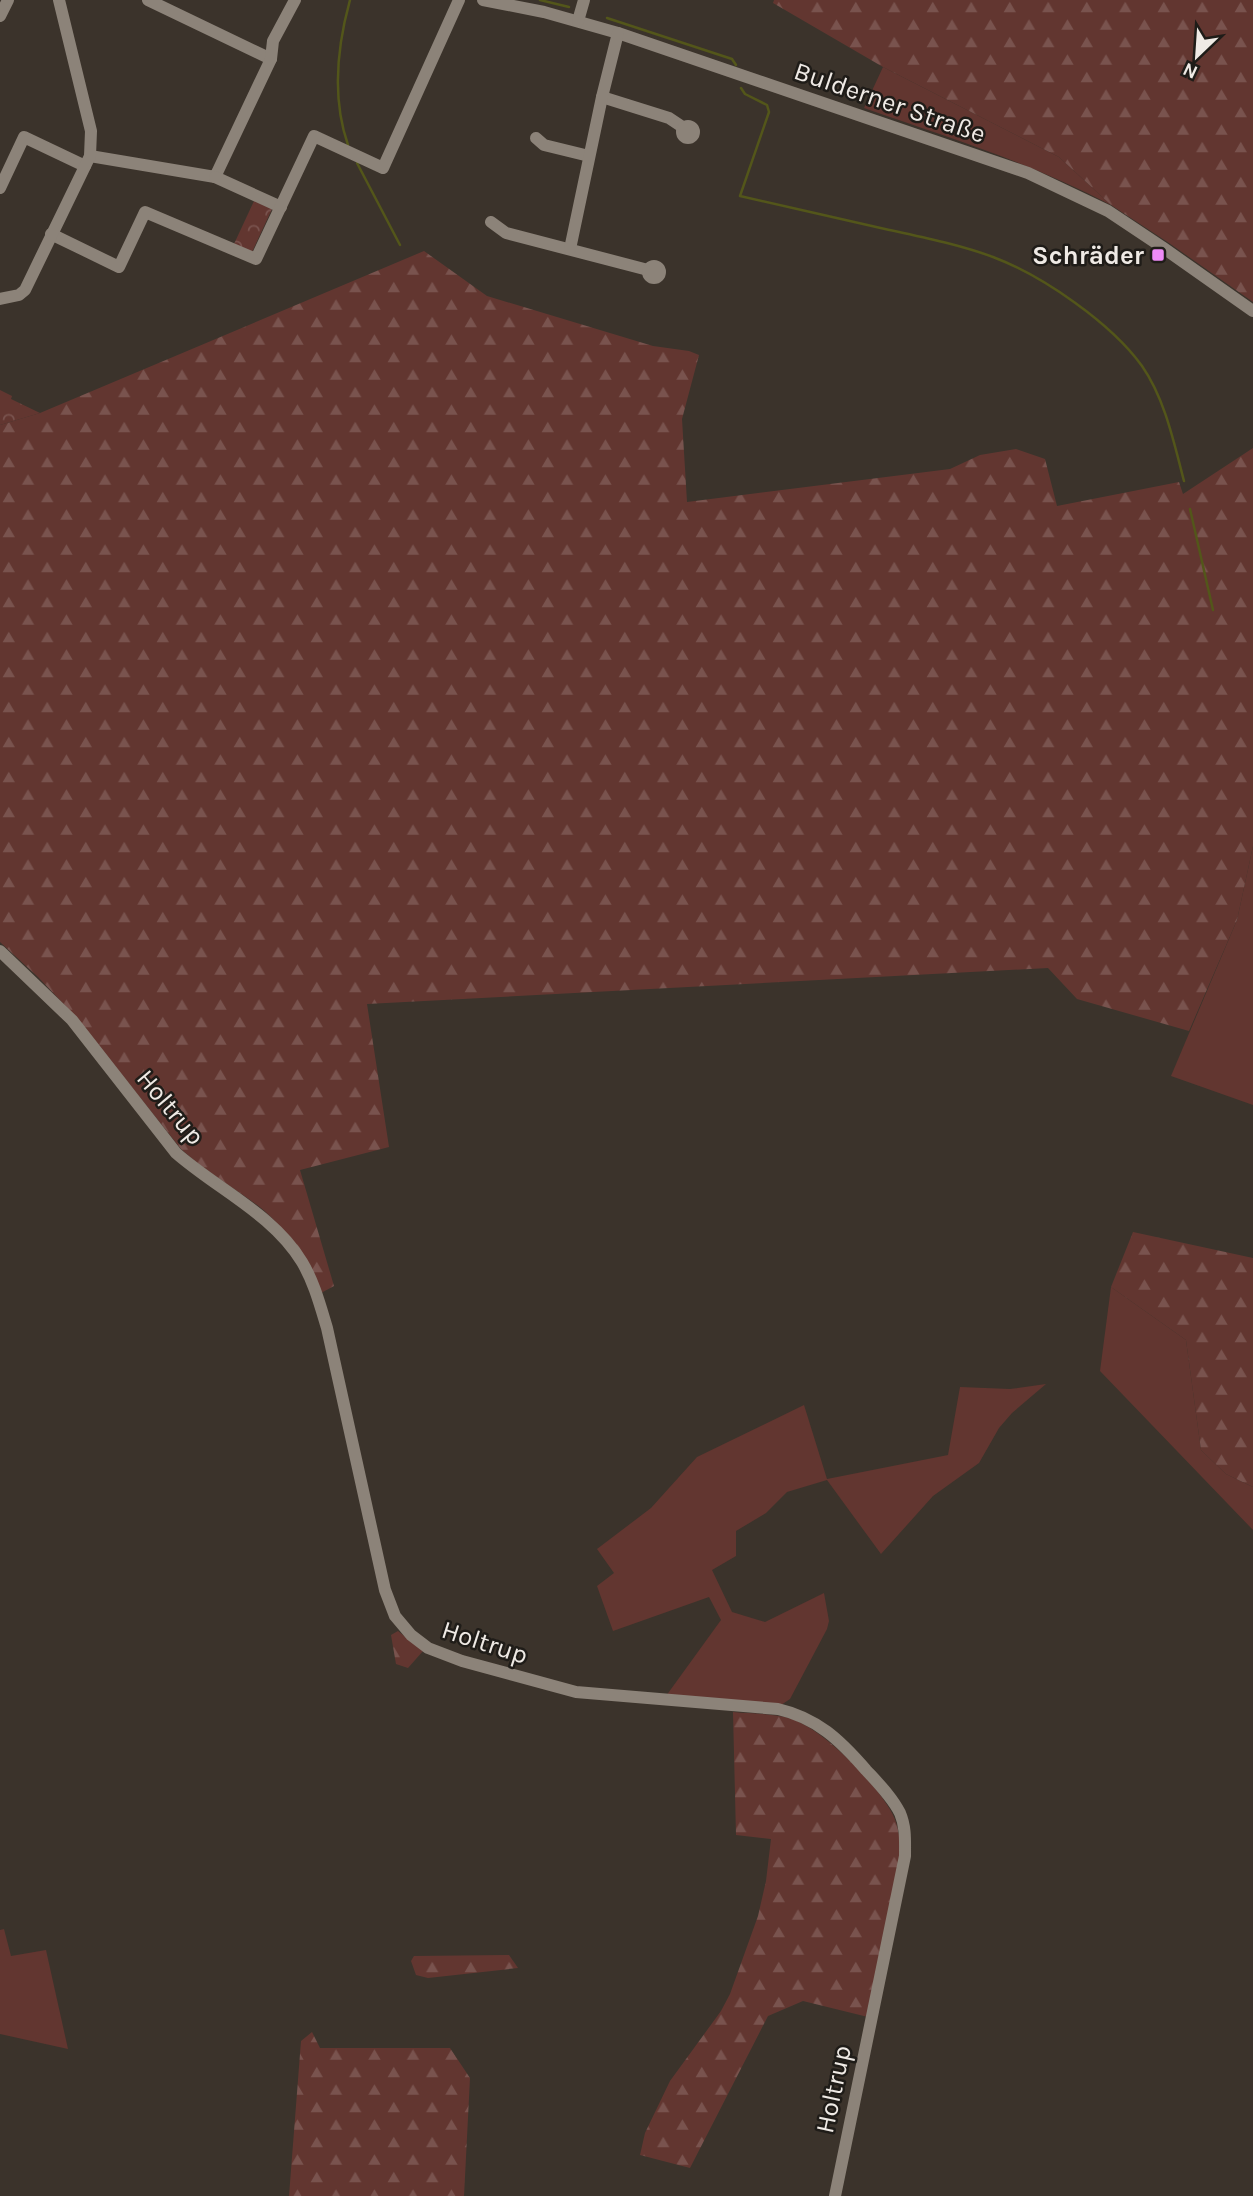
<svg xmlns="http://www.w3.org/2000/svg" width="1253" height="2196" font-family="Karla,sans-serif">
<style>
.green{fill:#623630}
.forest{fill:url(#forest-firs)}
.park{fill:url(#park-crowns)}
.lines{fill:none;stroke-linecap:round;stroke-linejoin:round}
.stream{stroke:#53561a;stroke-width:2.5}
.minor{stroke:#8c8379;stroke-width:12}
.poi-dot{fill:#ef8bf7;stroke:#1f1c18;stroke-width:2.5}
.labels{text-anchor:middle;stroke-width:5;stroke-linejoin:round;paint-order:stroke}
.street-label{font-size:26px;fill:#efeae5;stroke:#1f1c18}
.poi-label{font-size:26px;font-weight:bold;fill:#efeae5;stroke:#1f1c18;text-anchor:end}
</style>
<defs>
<pattern id="forest-firs" width="22" height="20" patternUnits="userSpaceOnUse" patternTransform="scale(1.75)"><rect width="22" height="20" fill="#623630"/><path d="M5 1l3.5 6h-7zM16 11l3.5 6h-7z" fill="#79534e"/></pattern>
<pattern id="park-crowns" width="20" height="18" patternUnits="userSpaceOnUse" patternTransform="scale(1.75)"><rect width="20" height="18" fill="#623630"/><path d="M2 6a3 3 0 1 1 6 0M12 15a3 3 0 1 1 6 0" fill="none" stroke="#79534e"/></pattern>
</defs>
<rect width="100%" height="100%" fill="#3b332b"/>
<g class="green">
<path d="M883,67L1059,157L1111,205C1032,163 947,137 864,108Z"/>
<path d="M1253,846V1105L1171,1076L1237,920Z"/>
<path d="M1111,1287L1186,1340L1201,1450L1226,1474L1253,1487V1530L1100,1371Z"/>
<path d="M1046,1384L1012,1413L999,1428L979,1463L933,1496L881,1554L827,1480L787,1492L766,1513L736,1531V1556L712,1570L732,1612L765,1622L824,1593L829,1621L827,1629L790,1699L781,1705L666,1696L721,1620L709,1597L613,1631L597,1586L614,1573L597,1549L651,1508L697,1457L804,1405L827,1479L948,1455L960,1387L1010,1389Z"/>
<path d="M4,1929L11,1956L46,1950L68,2049L0,2034V1930Z"/>
</g>
<g class="forest">
<path d="M774,0H1253V302L1169,243L1111,205L1059,157L883,67L773,3Z"/>
<path d="M424,251L487,296L653,346L689,351L699,355L682,419L687,502L950,469L980,455L1016,449L1045,459L1057,506L1179,482L1183,494L1253,448V846L1237,920L1189,1031L1077,999L1048,968L367,1004L389,1147L300,1170L334,1286L321,1293C308,1266 285,1227 261,1208C235,1188 206,1172 181,1149L76,1017L38,977L0,942V425L40,413Z"/>
<path d="M1133,1232L1253,1258V1487L1226,1474L1201,1450L1186,1340L1111,1287Z"/>
<path d="M398,1631L423,1651L408,1668L396,1664L391,1635Z"/>
<path d="M733,1712C752,1714 774,1713 792,1719C825,1731 875,1782 892,1813C899,1826 900,1841 901,1855L868,2017L803,2001L768,2016L690,2168L640,2155L645,2133L670,2081L721,2011L730,1994L758,1916L766,1881L771,1839L736,1835Z"/>
<path d="M509,1955L518,1968L428,1978L416,1975L411,1961L414,1956Z"/>
<path d="M312,2032L320,2048H450L470,2078L464,2196H289L301,2041Z"/>
</g>
<g class="park">
<path d="M254,201L272,209L252,252L234,244Z"/>
<path d="M0,390L12,396L11,399L40,413L0,425Z"/>
</g>
<g class="lines">
<g class="stream">
<path d="M540,0L569,7"/>
<path d="M607,18L732,59L736,65"/>
<path d="M741,88L745,94L767,105L769,112L740,196C788,207 837,218 885,229C921,237 958,244 993,257C1043,276 1111,323 1142,366C1165,399 1174,443 1184,481"/>
<path d="M348,145C332,99 337,47 350,0"/>
<path d="M357,163L400,245"/>
<path d="M1190,509L1213,610"/>
</g>
<g class="minor">
<path d="M148,0L271,59"/>
<path d="M483,0L544,12L618,33L1028,173L1108,211L1162,247L1253,311"/>
<path d="M0,16L8,0"/>
<path d="M578,21L584,0"/>
<path d="M602,97L669,118L684,128"/>
<circle cx="688" cy="132" r="6"/>
<path d="M536,138L544,145L589,156"/>
<path d="M90,156L215,177L271,59L273,41L295,0"/>
<path d="M215,177L281,207"/>
<path d="M0,188L24,137L85,166"/>
<path d="M491,222L506,233L648,270"/>
<path d="M51,234L119,267L145,212L256,259L314,136L383,168L459,0"/>
<path d="M570,249L602,97L618,33"/>
<circle cx="654" cy="272" r="6"/>
<path d="M0,299L19,295L25,290L90,156L91,131L59,0"/>
<path d="M0,951L72,1020L176,1153C217,1189 273,1214 302,1262C314,1282 320,1305 327,1328L385,1590L395,1616L411,1635L428,1648L462,1661L576,1692L778,1709C817,1718 840,1740 866,1770C878,1783 892,1797 900,1813C906,1827 905,1841 905,1856L835,2196"/>
</g>
</g>
<rect class="poi-dot" x="1151" y="248" width="14" height="14" rx="3.5"/>
<g class="labels">
<g class="street-label">
<text transform="translate(890 102) rotate(19)" y="9">Bulderner Straße</text>
<text transform="translate(171 1107) rotate(50)" y="9">Holtrup</text>
<text transform="translate(485 1642) rotate(18)" y="9">Holtrup</text>
<text transform="translate(833 2089) rotate(-78)" y="9">Holtrup</text>
</g>
<g class="poi-label">
<text x="1144" y="264">Schräder</text>
</g>
</g>
<g transform="translate(1197 56) rotate(205)" stroke="#1f1c18" stroke-width="5" paint-order="stroke">
<path d="M0-5L12 26L0 18L-12 26Z" fill="#efeae5"/>
<text y="-10" font-size="19" font-weight="bold" text-anchor="middle" fill="#efeae5">N</text>
</g>
</svg>
